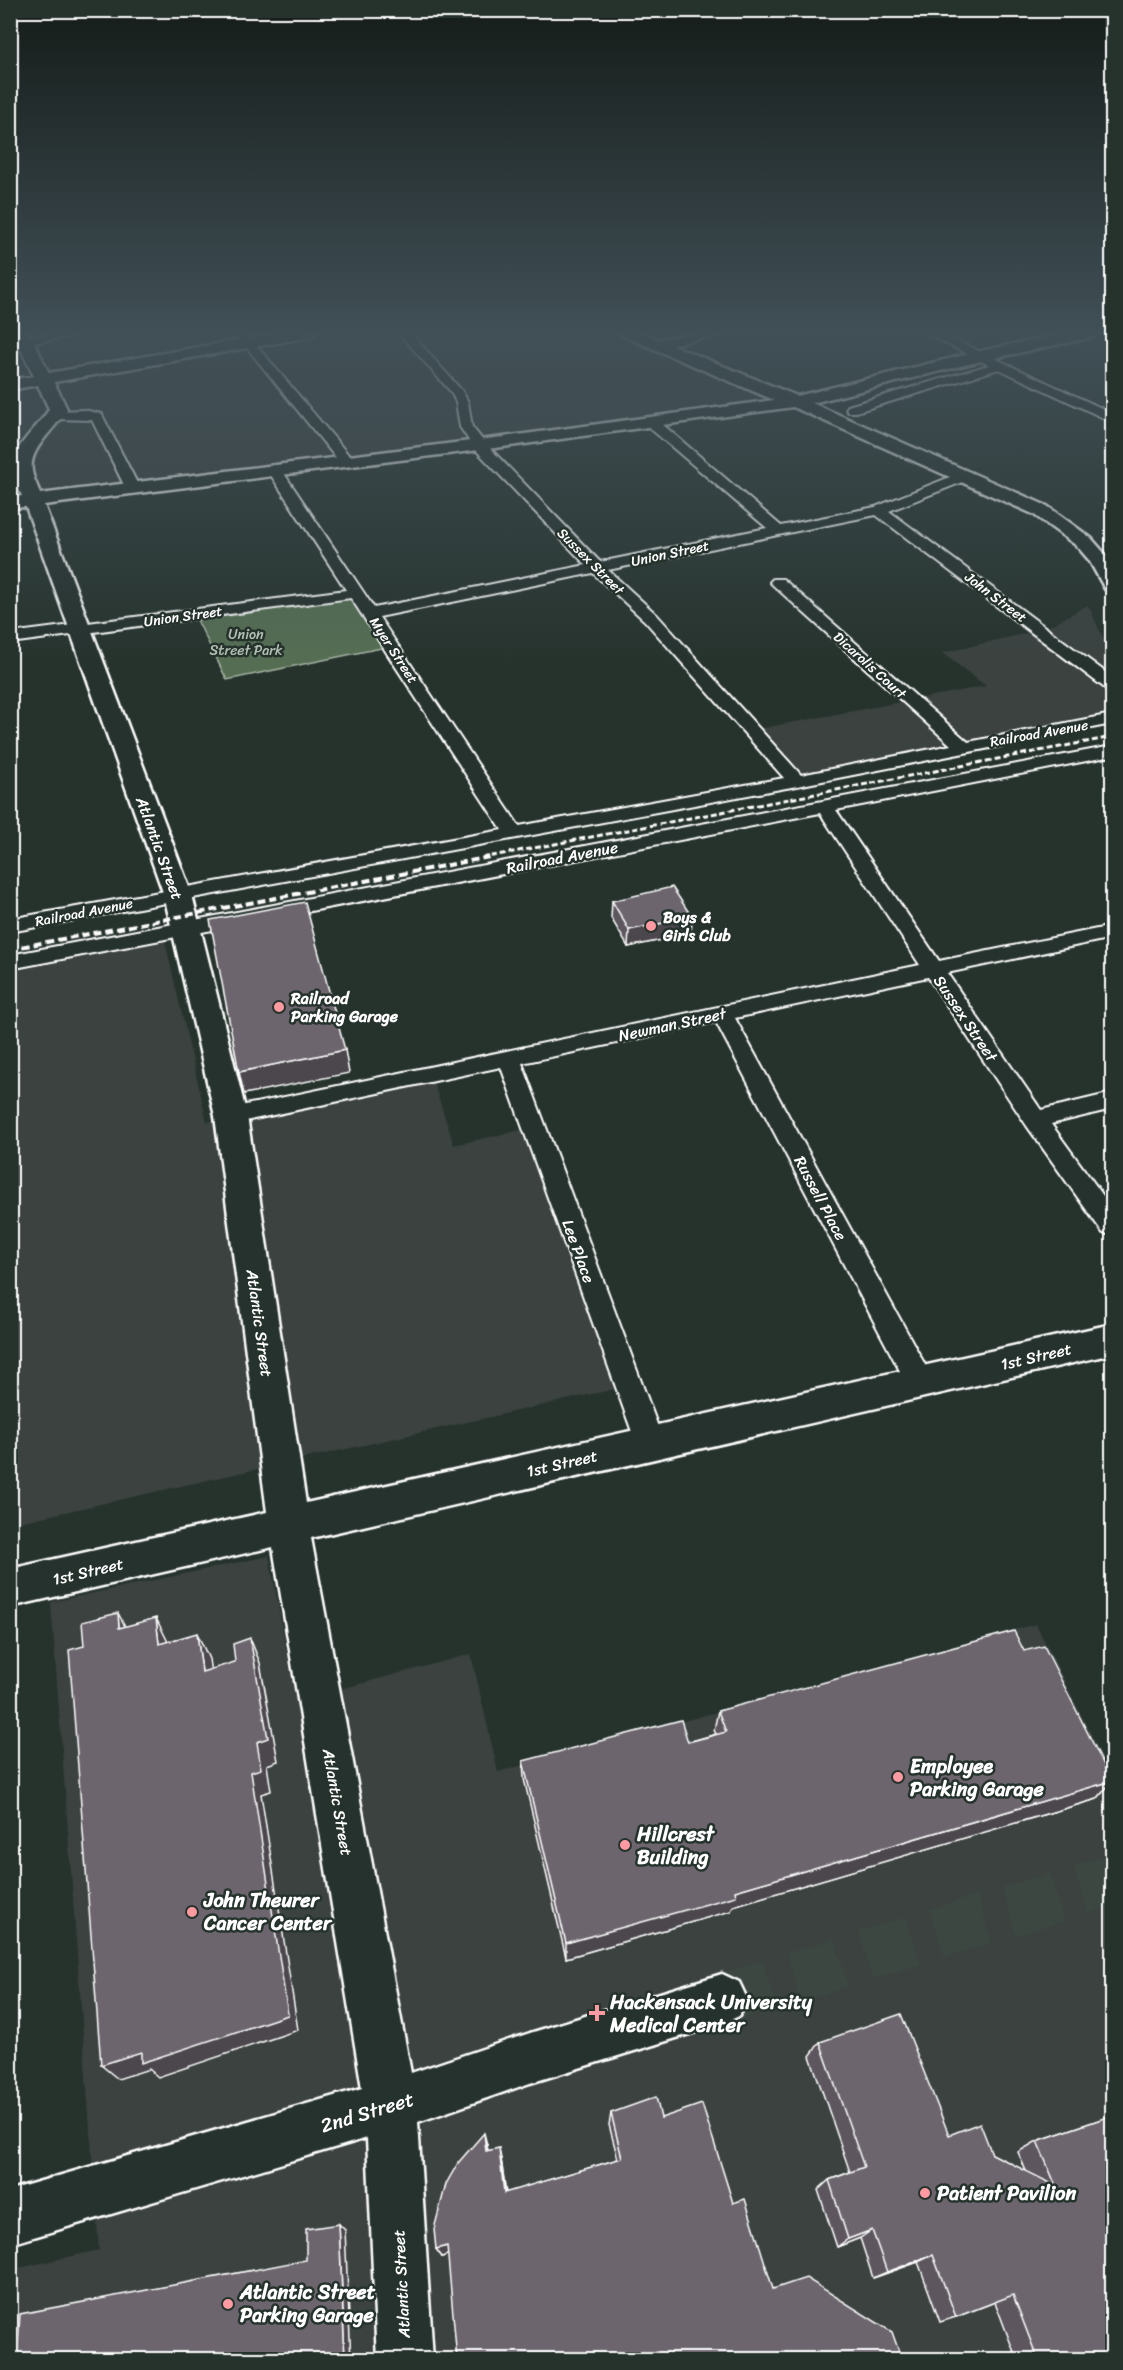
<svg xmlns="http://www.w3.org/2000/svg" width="1123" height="2370" font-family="Sriracha,sans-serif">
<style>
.built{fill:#3b4240}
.green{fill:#556e53;stroke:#aab6a9;stroke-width:1.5}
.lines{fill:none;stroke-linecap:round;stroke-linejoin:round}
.secondary-tunnel{stroke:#3c4742;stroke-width:50;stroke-dasharray:50 25;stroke-linecap:butt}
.street-casing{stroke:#fff;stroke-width:4}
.secondary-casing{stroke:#fff;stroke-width:5}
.street{fill:#26332d;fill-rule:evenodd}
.secondary{fill:#26332d;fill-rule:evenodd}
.rail-far1{stroke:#fff;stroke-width:3;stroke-dasharray:6 3;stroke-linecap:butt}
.rail{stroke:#fff;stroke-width:4;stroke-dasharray:8 4;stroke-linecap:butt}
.wall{fill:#5d575f;stroke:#fff;stroke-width:1.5}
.shaded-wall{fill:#4c474d;stroke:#fff;stroke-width:1.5}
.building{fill:#6c656e;stroke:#fff;stroke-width:1.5}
.poi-dot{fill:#ff9aa2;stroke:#26332d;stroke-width:2}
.labels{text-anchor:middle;stroke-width:5;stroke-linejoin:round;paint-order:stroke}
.far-street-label{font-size:14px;fill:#fff;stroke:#26332d}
.far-park-label{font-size:14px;fill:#b2beb2;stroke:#26332d}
.street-label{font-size:16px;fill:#fff;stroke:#26332d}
.poi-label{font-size:16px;font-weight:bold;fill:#fff;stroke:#26332d;text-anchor:start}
.near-poi-label{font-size:20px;font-weight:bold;fill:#fff;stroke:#26332d;text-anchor:start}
.near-street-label{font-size:20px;fill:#fff;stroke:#26332d}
</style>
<rect width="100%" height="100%" fill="#26332d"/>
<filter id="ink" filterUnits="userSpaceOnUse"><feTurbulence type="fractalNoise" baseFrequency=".0167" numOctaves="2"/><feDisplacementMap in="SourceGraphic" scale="12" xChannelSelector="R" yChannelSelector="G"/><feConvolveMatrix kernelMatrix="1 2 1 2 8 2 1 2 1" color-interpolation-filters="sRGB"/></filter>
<g filter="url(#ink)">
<g class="built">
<path d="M10,332H627L795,402L650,421L497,435L346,461L11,503Z"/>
<path d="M1088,605L1112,657V726L807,785L752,730L986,686L942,653L1044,629Z"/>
<path d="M165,941L207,1122L431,1075L454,1145L531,1128L624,1387L11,1524L10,962Z"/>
<path d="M269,1556L296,1701L471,1654L498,1772L1036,1624L1112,1777V2359L11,2360L10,2310L15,2269L99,2250L51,1602Z"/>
</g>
<path class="green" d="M356,593L391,646L227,680L194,614Z"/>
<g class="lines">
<path class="secondary-tunnel" d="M722,1999L1112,1880"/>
<g class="street-casing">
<g id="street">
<path d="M60,332H85L79,335L10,347V340Z"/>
<path d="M228,332H241L252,340L351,458L353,461L351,464H341L244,344Z"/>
<path d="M398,332H410L462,391L468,402L472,427L484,442L600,562L767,528L645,424L644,421L645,418H655L781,526L875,507L960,473H970L972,476L970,479L889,511L1112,677V690L1106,689L876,515L608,570L657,615L801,775L951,745L773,585L770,582L773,579H783L968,742L1112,714V724L797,786L10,932V919L502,830L351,598L10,643V633L346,590L267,469L274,465L279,466L374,608L586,565L474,448L460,427L456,402L451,392ZM593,573L645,621L784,778L519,826L379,617Z"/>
<path d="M703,332H726L720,335L656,348L650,344L656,340Z"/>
<path d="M923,332H938L1112,413V422L999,369L856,412H848L846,409L848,406L989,365Z"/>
<path d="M84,410L102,414L103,417L139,487L137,490H127L125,487L92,420L55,419L49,415L55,411Z"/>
<path d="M1112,746V756L836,810L939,961L1112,926V938L947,973L1041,1110L1112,1093V1109L1051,1124L1112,1208V1235L1103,1233L1027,1126L928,977L735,1018L930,1374L933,1382L930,1390L920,1393L910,1390L716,1022L522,1063L664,1443L660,1452L650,1455L640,1452L636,1443L501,1067L231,1124L223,1122L220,1116L223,1110L231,1108L920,965L820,813L10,969V955Z"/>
</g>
</g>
<g class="secondary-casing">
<path id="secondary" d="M13,332H29L49,373L284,332H318L310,337L54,382L67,409C57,428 28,448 32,471C33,478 38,487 40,494L503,437L774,400L621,335L619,332H640L797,396L981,351L1072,332H1101L1093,337L981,361L812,403L1047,506L1091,538L1105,554L1112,566V591L1105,589L1089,560L1077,546L1033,514L793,407L503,447L44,505L192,895L247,1116L306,1503L1112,1324V1354L311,1538L411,2073L530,2033L722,1974L739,1982L747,1999L739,2016L722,2024L530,2083L418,2122L433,2360H377L367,2138L10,2244V2190L362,2088L273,1547L10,1607V1569L267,1512L215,1116L164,895L26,507L10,508V498L22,496C19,488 13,478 13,469C12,445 39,428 49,409L38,385L10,390V380L34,376Z"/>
</g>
<use href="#street" class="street"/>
<use href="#secondary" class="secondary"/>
<path class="rail-far1" d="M482,858L1112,737"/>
<path class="rail" d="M10,949L490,857"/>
</g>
<g class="wall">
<path d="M612,901L692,917L691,934L628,947L611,918Z"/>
<path d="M1024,1651L1112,1781L1097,1799L733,1906L731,1911L566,1958L524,1779L523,1761L688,1742L716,1734L714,1730L718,1711Z"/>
<path d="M820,2042L949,2135L992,2154L1026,2171L1018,2152L1037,2141L1113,2115V2360H1017L995,2302L956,2317L940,2322L918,2262L873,2278L860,2238L837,2247L818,2190L829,2180L850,2172L810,2056Z"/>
<path d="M611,2113L661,2118L733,2203L773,2289L892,2332L448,2254L442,2257L436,2249L487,2145L488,2151L501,2159L506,2193L618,2159L609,2125Z"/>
</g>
<g class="shaded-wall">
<path d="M692,917L691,934L628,947L629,930Z"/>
<path d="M345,1050L349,1073L244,1094L239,1072Z"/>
<path d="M118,1613L132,1639L119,1628Z"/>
<path d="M156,1618L169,1644H159Z"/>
<path d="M197,1633L209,1659L214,1696L202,1672Z"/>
<path d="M250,1638L260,1663L278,1761L267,1765L271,1791L261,1794L298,2030L158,2077L149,2069L118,2079L101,2065L251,1772L257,1742Z"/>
<path d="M1112,1781L1097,1799L733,1906L731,1911L566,1958V1943L735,1891Z"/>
<path d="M484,2133L487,2145L489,2162L486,2151Z"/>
<path d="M499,2148L501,2159L507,2202L504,2193Z"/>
<path d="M339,2224L345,2230L351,2360H345Z"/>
<path d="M872,2230L860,2238L837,2247L848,2239Z"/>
<path d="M447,2246L452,2253L442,2257L436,2249Z"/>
<path d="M933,2255L918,2262L873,2278L887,2272Z"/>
</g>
<g class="building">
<path d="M672,887L692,917L629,930L612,901Z"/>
<path d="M305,902L345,1050L239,1072L210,920Z"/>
<path d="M118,1613L119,1628L156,1618L159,1644L197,1633L202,1672L235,1662L233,1644L250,1638L268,1738L257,1742L261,1769L251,1772L288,2015L141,2063V2052L101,2065L69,1650L84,1646L82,1622Z"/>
<path d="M1014,1631L1024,1651L1044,1646L1112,1781L735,1891L736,1896L566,1943L523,1761L681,1720L688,1742L726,1732L718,1711Z"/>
<path d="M901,2014L949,2135L980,2123L992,2154L1056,2186L1037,2141L1113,2115V2360H1038L1013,2295L956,2317L933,2255L887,2272L872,2230L848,2239L829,2180L864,2167L820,2042Z"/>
<path d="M656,2097L661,2118L702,2104L733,2203L745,2199L773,2289L806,2278L892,2332L902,2360H457L447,2246L436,2249L434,2229L446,2184L458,2163L484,2133L486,2151L499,2148L504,2193L622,2158L611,2113Z"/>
<path d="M339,2224L345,2360H17L20,2314L306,2260V2229Z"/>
</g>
</g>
<linearGradient id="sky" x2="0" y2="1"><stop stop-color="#151c19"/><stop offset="0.5" stop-color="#415057"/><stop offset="1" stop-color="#415057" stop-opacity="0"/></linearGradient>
<rect width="1123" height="664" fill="url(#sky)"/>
<g class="poi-dot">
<circle cx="651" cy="926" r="6"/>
<circle cx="279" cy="1007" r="6"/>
<circle cx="898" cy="1777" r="6"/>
<circle cx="625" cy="1845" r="6"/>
<circle cx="192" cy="1912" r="6"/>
<path d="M594 2004h6v6h6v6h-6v6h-6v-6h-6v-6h6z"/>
<circle cx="925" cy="2193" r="6"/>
<circle cx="228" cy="2304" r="6"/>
</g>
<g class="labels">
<g class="far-street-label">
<text transform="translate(670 553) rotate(-12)" y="5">Union Street</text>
<text transform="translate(591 561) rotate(45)" y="5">Sussex Street</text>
<text transform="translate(996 597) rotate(37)" y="5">John Street</text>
<text transform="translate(183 616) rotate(-8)" y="5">Union Street</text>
<text transform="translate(394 650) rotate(57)" y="5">Myer Street</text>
<text transform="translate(870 665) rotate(42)" y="5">Dicarolis Court</text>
<text transform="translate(1039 733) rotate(-10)" y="5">Railroad Avenue</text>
<text transform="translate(84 912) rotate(-11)" y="5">Railroad Avenue</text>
</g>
<g class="far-park-label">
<text x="246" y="639">Union<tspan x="246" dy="16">Street Park</tspan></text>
</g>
<g class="street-label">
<text transform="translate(160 848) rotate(70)" y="6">Atlantic Street</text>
<text transform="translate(562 857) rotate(-11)" y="6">Railroad Avenue</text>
<text transform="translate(966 1018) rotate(56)" y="6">Sussex Street</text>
<text transform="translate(672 1024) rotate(-12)" y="6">Newman Street</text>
<text transform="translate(821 1198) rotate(62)" y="6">Russell Place</text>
<text transform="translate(579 1251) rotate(70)" y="6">Lee Place</text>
<text transform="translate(260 1323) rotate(82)" y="6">Atlantic Street</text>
<text transform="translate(1036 1356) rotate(-13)" y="6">1st Street</text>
<text transform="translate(562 1463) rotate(-13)" y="6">1st Street</text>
<text transform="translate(88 1571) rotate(-13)" y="6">1st Street</text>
<text transform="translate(338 1802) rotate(80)" y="6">Atlantic Street</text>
<text transform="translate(401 2284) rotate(-93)" y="6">Atlantic Street</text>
</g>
<g class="poi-label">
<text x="663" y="923">Boys &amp;<tspan x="663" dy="18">Girls Club</tspan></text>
<text x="291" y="1004">Railroad<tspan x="291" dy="18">Parking Garage</tspan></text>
</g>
<g class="near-poi-label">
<text x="910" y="1773">Employee<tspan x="910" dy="23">Parking Garage</tspan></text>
<text x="637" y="1841">Hillcrest<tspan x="637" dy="23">Building</tspan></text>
<text x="204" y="1907">John Theurer<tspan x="204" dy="23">Cancer Center</tspan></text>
<text x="610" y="2009">Hackensack University<tspan x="610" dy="23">Medical Center</tspan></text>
<text x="937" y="2200">Patient Pavilion</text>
<text x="240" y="2299">Atlantic Street<tspan x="240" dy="23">Parking Garage</tspan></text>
</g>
<g class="near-street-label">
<text transform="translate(367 2112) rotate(-17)" y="7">2nd Street</text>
</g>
</g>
<rect width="1123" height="2370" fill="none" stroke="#26332d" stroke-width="36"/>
<rect x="18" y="18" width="1087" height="2334" fill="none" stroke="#fff" stroke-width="2" filter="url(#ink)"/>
</svg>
